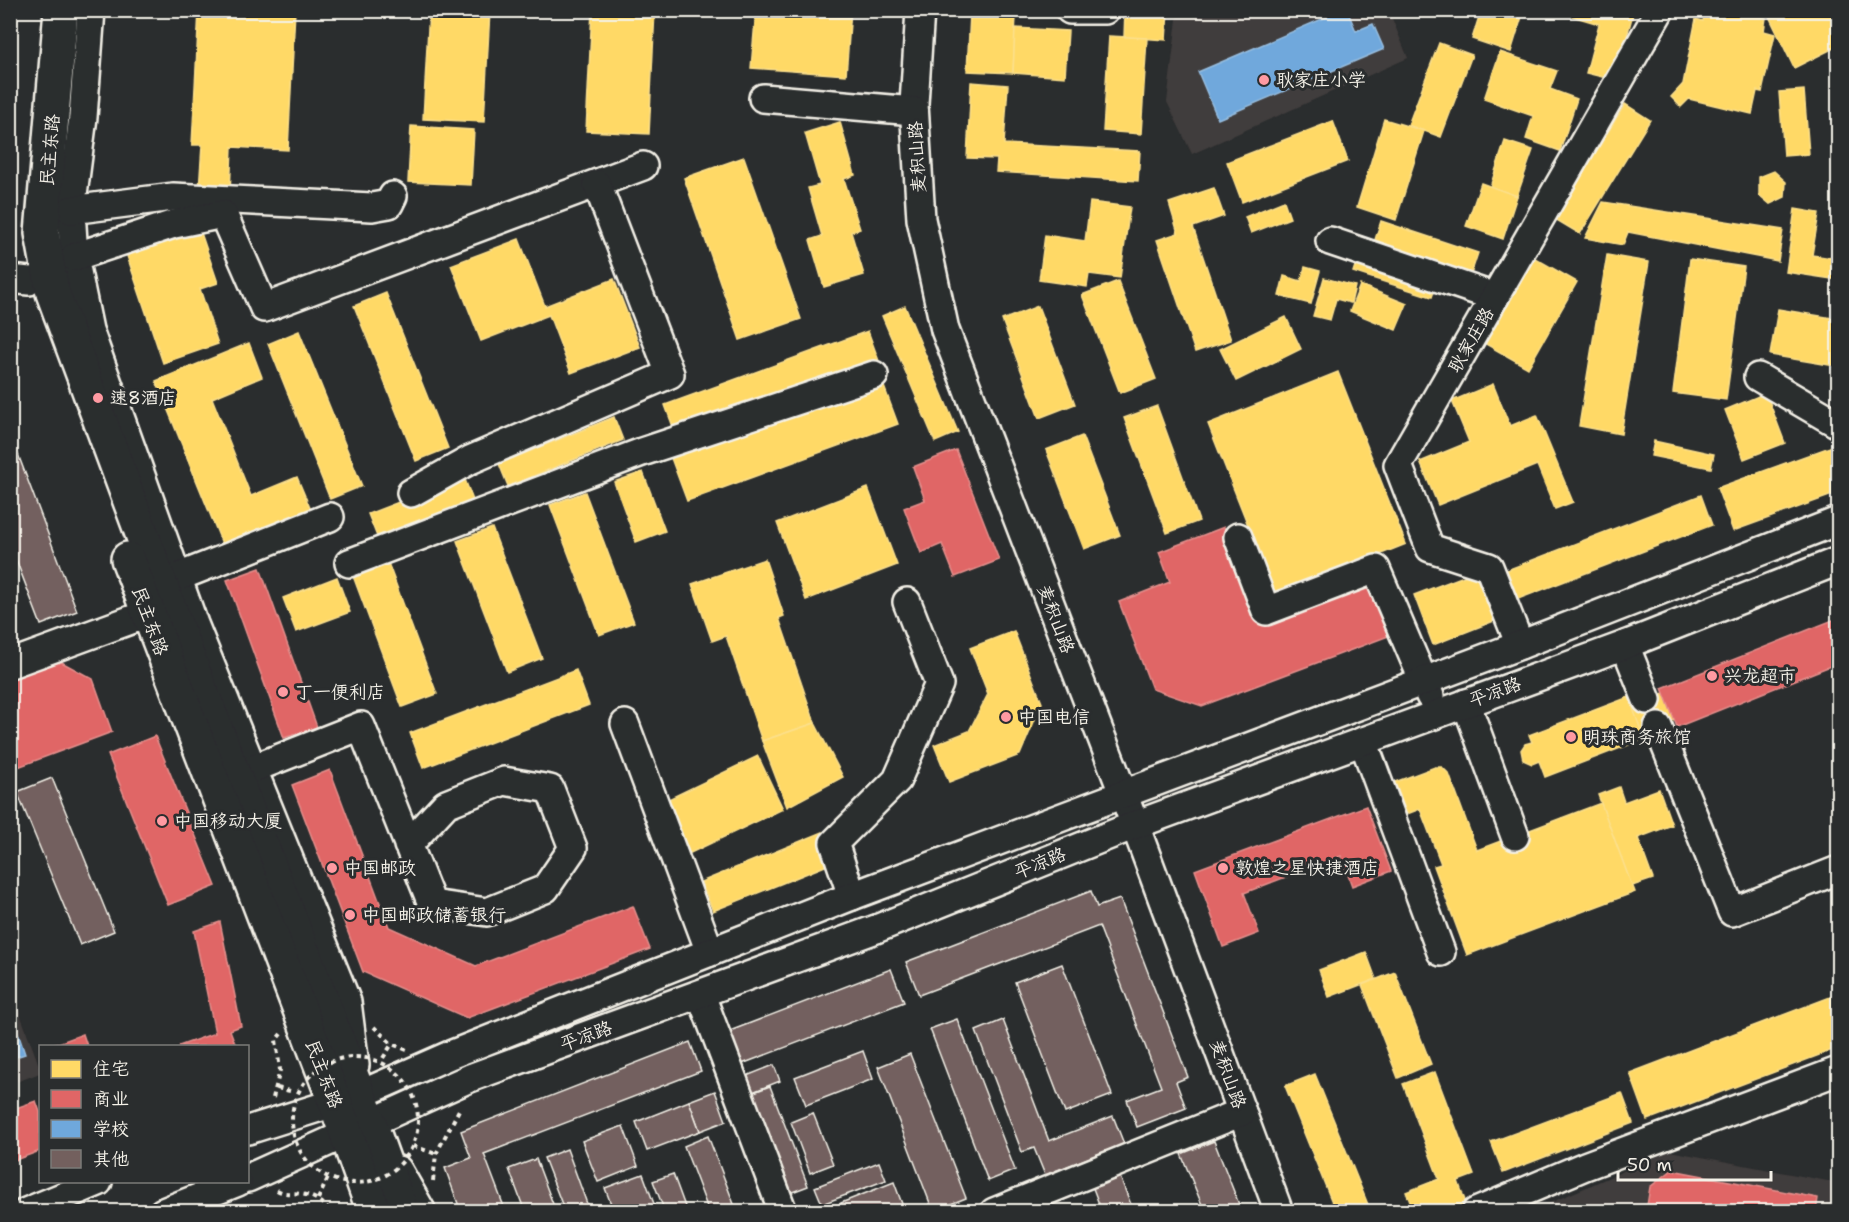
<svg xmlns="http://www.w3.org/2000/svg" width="1849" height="1222" font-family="'Shantell Sans','LXGW WenKai TC',sans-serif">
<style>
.built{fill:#403c3c}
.homes{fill:#ffd966;stroke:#fce08d;stroke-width:1.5}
.shops{fill:#e06666;stroke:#e6908d;stroke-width:1.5}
.schools{fill:#6fa8dc;stroke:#97bee0;stroke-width:1.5}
.building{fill:#73605e;stroke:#f4f1e8;stroke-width:1.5}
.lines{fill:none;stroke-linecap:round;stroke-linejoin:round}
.minor-casing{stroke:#f4f1e8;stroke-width:32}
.major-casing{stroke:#f4f1e8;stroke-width:38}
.path{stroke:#f4f1e8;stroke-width:4;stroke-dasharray:4.5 4.5;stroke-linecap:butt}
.minor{stroke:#2a2d2e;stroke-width:27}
.major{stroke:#2a2d2e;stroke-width:33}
.path-bridge{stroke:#f4f1e8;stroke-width:4;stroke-dasharray:4.5 4.5;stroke-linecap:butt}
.poi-dot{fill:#ff9aa2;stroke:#2a2d2e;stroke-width:2}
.labels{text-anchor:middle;stroke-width:6;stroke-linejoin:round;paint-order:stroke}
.poi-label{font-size:18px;fill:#f4f1e8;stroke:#2a2d2e;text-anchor:start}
.street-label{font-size:18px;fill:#f4f1e8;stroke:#2a2d2e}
</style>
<rect width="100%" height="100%" fill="#2a2d2e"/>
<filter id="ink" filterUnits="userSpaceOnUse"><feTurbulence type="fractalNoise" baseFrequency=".0167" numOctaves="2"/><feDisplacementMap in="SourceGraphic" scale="12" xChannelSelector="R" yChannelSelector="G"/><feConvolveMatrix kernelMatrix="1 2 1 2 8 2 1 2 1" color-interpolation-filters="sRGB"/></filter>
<g filter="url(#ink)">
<g class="built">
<path d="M1178,11H1389L1408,58L1192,154L1167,102Z"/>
<path d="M10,987L40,1068V1073L11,1084Z"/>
<path d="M1670,1151L1838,1183V1211L1529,1212Z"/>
</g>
<g class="homes">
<path d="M199,10H295L288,150L232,147L230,193L199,191L202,145H192Z"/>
<path d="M429,10H490L484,122L423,119Z"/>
<path d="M592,10H655L649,134L586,131Z"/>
<path d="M756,10H851L846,75L751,68Z"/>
<path d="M1125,10H1168L1166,40L1124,37Z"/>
<path d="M1481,10H1524L1511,52L1472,39Z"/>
<path d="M1552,10H1634L1615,80L1586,73L1599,24Z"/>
<path d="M1705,10H1735L1766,18L1764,31L1775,34L1762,92L1757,91L1752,114L1689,99L1681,107L1671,97L1683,84L1696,19L1703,21Z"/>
<path d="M1766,10H1828L1838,32V46L1794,68Z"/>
<path d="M970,14L1016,16L1013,73L967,71Z"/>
<path d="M1015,28L1068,31L1065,77L1013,73Z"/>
<path d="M1109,36L1147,38L1141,134L1103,131Z"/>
<path d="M1439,43L1472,55L1441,137L1408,125Z"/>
<path d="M1500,52L1557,71L1550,89L1577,99L1560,151L1526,139L1533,116L1484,99Z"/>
<path d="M971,82L1008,85L1004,144L1140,151L1138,181L996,172L997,159L967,158Z"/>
<path d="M1804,90L1809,154L1784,156L1779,92Z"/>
<path d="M1625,104L1650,120L1580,234L1555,219Z"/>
<path d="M1384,119L1424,131L1396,220L1357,207Z"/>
<path d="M1333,121L1348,161L1242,202L1227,162Z"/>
<path d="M840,122L855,175L844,179L860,229L851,232L864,275L824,287L810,240L822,236L808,188L820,185L805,133Z"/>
<path d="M411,126L474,130L471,185L408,182Z"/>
<path d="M1505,141L1533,150L1517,196L1490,187Z"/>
<path d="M744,157L801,319L740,340L684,178Z"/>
<path d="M1774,171L1786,182L1785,197L1770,204L1759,195V177Z"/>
<path d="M1481,183L1517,196L1503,239L1466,226Z"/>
<path d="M1214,188L1224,216L1193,227L1231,340L1195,352L1157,240L1178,233L1169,203Z"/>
<path d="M1284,201L1290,218L1251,233L1245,217Z"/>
<path d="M1090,202L1130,207L1120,278L1089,274L1087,287L1039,280L1045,235L1085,241Z"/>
<path d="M1603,202L1783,230L1778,261L1628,232L1623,245L1585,238Z"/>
<path d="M1795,209L1819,213L1812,255L1838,259V280L1786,272Z"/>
<path d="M1381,221L1478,253L1469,280L1372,249Z"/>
<path d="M199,227L218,283L200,289L218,344L163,363L126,253Z"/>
<path d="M519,239L545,306L614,279L640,347L571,373L549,315L481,341L451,265Z"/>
<path d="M1607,255L1649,262L1621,434L1579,426Z"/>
<path d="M1358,257L1437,283L1432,297L1353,272Z"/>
<path d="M1533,257L1577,282L1528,368L1484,343Z"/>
<path d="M1690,259L1744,267L1726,400L1673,393Z"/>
<path d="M1305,267L1320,271L1311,304L1279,296L1284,276L1301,281Z"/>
<path d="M1324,278L1355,286L1351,303L1336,299L1330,320L1313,316Z"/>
<path d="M1118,281L1156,379L1120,393L1082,295Z"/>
<path d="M1360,285L1407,304L1396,330L1350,311Z"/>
<path d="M386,293L448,448L416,461L354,306Z"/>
<path d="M905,306L958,432L935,442L882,316Z"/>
<path d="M1038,306L1075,404L1039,418L1002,320Z"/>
<path d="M1778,309L1838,319L1836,366L1770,355Z"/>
<path d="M1286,317L1301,349L1236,381L1220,349Z"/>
<path d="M299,331L362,486L330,499L268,344Z"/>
<path d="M868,331L879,361L676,435L665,405Z"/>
<path d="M249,343L262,377L212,398L251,496L297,477L313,515L225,551L156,381Z"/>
<path d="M1338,372L1406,544L1276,596L1208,424Z"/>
<path d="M882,381L898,424L687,501L671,458Z"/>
<path d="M1493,384L1510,426L1537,415L1573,502L1555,509L1537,465L1438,505L1420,462L1469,442L1452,401Z"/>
<path d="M1766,393L1785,443L1744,459L1725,410Z"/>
<path d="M1157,406L1199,521L1167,533L1124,418Z"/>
<path d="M614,417L623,440L508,486L499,464Z"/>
<path d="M1082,436L1120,535L1084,549L1046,450Z"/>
<path d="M1654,441L1714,454L1711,468L1651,456Z"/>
<path d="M1838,444V493L1733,531L1717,488Z"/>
<path d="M643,472L665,531L636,542L614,482Z"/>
<path d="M464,477L474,503L378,539L368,514Z"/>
<path d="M868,488L897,565L806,600L777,523Z"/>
<path d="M585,492L634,622L599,635L550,505Z"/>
<path d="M1701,495L1712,525L1518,599L1507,570Z"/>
<path d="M492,528L542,658L507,672L457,541Z"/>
<path d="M765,559L784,616L779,618L815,723L762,741L726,636L712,641L692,584Z"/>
<path d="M388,563L437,694L402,707L353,576Z"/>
<path d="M1480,570L1499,619L1433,645L1414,595Z"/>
<path d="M337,577L350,612L296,632L283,598Z"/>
<path d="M1014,631L1042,703L1020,755L949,782L934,745L969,731L988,694L970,648Z"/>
<path d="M576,670L589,705L423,768L410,733Z"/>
<path d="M1664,693L1675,720L1642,733L1631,706Z"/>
<path d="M1629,697L1644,739L1545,777L1539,761L1532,764L1523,760L1521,750L1525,744L1532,742L1529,735Z"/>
<path d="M815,723L843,777L787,807L762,741Z"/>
<path d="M758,756L783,809L682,857L658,804Z"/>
<path d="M1435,767H1442L1449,774L1477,850L1601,803L1635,892L1467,955L1434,866L1441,864L1420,809L1407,814L1395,782Z"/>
<path d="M1619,787L1624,802L1659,789L1672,825L1638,838L1653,879L1632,886L1598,795Z"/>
<path d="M823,832L835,862L713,911L701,882Z"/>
<path d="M1366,952L1376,979L1329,997L1319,970Z"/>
<path d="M1395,972L1431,1064L1398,1078L1362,985Z"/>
<path d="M1838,994V1048L1647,1120L1630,1073Z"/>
<path d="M1435,1072L1474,1175L1458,1181L1468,1209L1461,1212H1414L1406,1192L1439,1179L1403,1084Z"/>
<path d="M1315,1074L1371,1212H1336L1285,1086Z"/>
<path d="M1622,1093L1633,1123L1503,1173L1491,1142Z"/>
</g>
<g class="shops">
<path d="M956,450L999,560L955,577L942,544L921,553L904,508L925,500L913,467Z"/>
<path d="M1224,527L1261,625L1371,584L1391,635L1202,706L1152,689L1119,602L1170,582L1159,552Z"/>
<path d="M260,568L317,727L284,738L227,580Z"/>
<path d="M1838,618V663L1677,727L1662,688Z"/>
<path d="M54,658L93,679L112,732L10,770V674Z"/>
<path d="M155,736L216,886L168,905L108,755Z"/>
<path d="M330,770L389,927L476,966L633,906L650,949L467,1018L363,972L292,785Z"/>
<path d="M1366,806L1391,871L1352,886L1341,856L1244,893L1259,933L1223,947L1195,870Z"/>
<path d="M220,922L241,1026L230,1030L236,1046H179L215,1033L194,931Z"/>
<path d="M83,1034L87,1046H54L53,1045Z"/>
<path d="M36,1101L40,1112V1151L10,1162V1110Z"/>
<path d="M1672,1170L1818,1198L1816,1212H1646L1650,1187Z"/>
</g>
<g class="schools">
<path d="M1343,10H1347L1356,31L1373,24L1384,49L1218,119L1198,72Z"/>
<path d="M14,1021L25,1054L10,1059V1022Z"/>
</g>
<g class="building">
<path d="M10,433L77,611L41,625L10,544Z"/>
<path d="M52,778L114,931L80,945L17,792Z"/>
<path d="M1091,891L1097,907L1120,899L1188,1077L1176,1082L1186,1108L1137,1127L1127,1100L1161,1087L1099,926L919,995L906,962Z"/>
<path d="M1062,964L1112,1095L1065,1113L1015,982Z"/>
<path d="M891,969L904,1002L734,1067L722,1034Z"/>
<path d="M957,1019L1015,1170L988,1181L930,1029Z"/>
<path d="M1003,1020L1049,1141L1113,1116L1124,1144L1045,1175L1034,1148L1022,1152L976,1031Z"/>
<path d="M690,1042L701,1071L484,1154L506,1212H461L445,1168L471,1158L461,1131Z"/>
<path d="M863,1051L873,1079L806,1105L795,1077Z"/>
<path d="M910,1054L966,1198L933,1211L878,1067Z"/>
<path d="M774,1065L780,1081L745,1095L739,1079Z"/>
<path d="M770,1086L808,1186L787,1194L749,1094Z"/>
<path d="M715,1091L726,1121L700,1131L689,1101Z"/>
<path d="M689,1101L700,1131L647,1151L636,1122Z"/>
<path d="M813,1113L833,1164L810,1173L791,1122Z"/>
<path d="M623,1126L638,1166L598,1182L582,1141Z"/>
<path d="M708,1136L737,1212H709L684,1146Z"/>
<path d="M1214,1141L1242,1212H1205L1181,1154Z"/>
<path d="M567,1149L590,1212H565L544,1158Z"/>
<path d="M536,1159L556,1212H525L509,1169Z"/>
<path d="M879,1162L886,1180L822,1204L815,1187Z"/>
<path d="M1118,1172L1134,1212H1102L1091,1183Z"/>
<path d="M643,1174L657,1212H614L605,1188Z"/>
<path d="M673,1174L687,1212H665L653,1181Z"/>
<path d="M894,1182L905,1212H844L841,1203Z"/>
</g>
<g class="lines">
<g class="minor-casing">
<g id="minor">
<path d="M91,10L83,117L71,210L74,257L89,330L194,624L347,1002L355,1065"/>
<path d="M920,10L914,104L921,219L945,330L1123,793L1279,1212"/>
<path d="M1070,10H1105"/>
<path d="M763,98L914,111"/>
<path d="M71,210L173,197L372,207L389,204L393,196"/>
<path d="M1330,241L1495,297"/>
<path d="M74,257L174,224L223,214L264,308L643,166"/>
<path d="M10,279L29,281"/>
<path d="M1758,377L1838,424"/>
<path d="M411,493L470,460L670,374L597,184"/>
<path d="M1238,537L1266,611L1376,569L1430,696"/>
<path d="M349,563L642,452L874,375"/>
<path d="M178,577L330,517"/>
<path d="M1520,645L1489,567L1430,548L1398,465L1660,10"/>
<path d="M1625,645L1647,700"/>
<path d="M10,664L147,614"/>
<path d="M1466,703L1515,836"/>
<path d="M625,724L710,952"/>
<path d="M1658,727L1732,912L1838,870"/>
<path d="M1363,741L1441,952"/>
<path d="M252,769L361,726L432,904L487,912L545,889L573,848L550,789L504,781L446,804L408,845"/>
<path d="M852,896L834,843L897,780L939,684L907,602"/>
<path d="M701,995L783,1212"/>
<path d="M248,1130L359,1095L450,1055L852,896L1520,645L1838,521"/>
<path d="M398,1170L422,1212"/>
<path d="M248,1178L470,1078L876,929L1135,825L1625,645L1838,561"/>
<path d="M26,1212L98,1182"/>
<path d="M163,1212L238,1182"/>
<path d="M994,1212L1242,1112"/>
<path d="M1476,1212L1585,1166L1838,1071"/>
</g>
</g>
<g class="major-casing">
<g id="major">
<path d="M61,10L42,233L53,293L177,628L370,1123L402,1212"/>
<path d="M128,559L336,1104L374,1212"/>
</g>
</g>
<g class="path">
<path d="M374,1027L392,1044L407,1050"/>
<path d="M383,1058L392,1044"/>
<path d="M277,1088L290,1091"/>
<path d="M273,1098L280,1070L276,1040L281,1034"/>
<path d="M413,1146L436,1154"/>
<path d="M433,1181L436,1154L460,1108"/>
<path d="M277,1190C285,1195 292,1192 301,1194C315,1196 323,1203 332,1212"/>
<path d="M318,1199L328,1178"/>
</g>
<use href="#minor" class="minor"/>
<use href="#major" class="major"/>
<circle class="path-bridge" cx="355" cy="1120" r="63"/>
</g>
</g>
<g class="poi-dot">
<circle cx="1264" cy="80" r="6"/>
<circle cx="98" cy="398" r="6"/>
<circle cx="1712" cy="676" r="6"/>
<circle cx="283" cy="692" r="6"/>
<circle cx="1006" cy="717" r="6"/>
<circle cx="1571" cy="737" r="6"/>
<circle cx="162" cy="821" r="6"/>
<circle cx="332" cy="868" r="6"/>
<circle cx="1223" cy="868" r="6"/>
<circle cx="350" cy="915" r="6"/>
</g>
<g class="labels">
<g class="poi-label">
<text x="1276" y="86">耿家庄小学</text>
<text x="110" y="404">速8酒店</text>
<text x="1724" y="682">兴龙超市</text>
<text x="295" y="698">丁一便利店</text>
<text x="1018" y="723">中国电信</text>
<text x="1583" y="743">明珠商务旅馆</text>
<text x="174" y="827">中国移动大厦</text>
<text x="344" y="874">中国邮政</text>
<text x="1235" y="874">敦煌之星快捷酒店</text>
<text x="362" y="921">中国邮政储蓄银行</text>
</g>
<g class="street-label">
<text transform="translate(50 150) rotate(-85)" y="6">民主东路</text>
<text transform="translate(917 157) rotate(-93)" y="6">麦积山路</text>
<text transform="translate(1471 340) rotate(-60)" y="6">耿家庄路</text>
<text transform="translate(1056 619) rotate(69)" y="6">麦积山路</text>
<text transform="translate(150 621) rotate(70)" y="6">民主东路</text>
<text transform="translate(1495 692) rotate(-20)" y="6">平凉路</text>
<text transform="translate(1040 863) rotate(-22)" y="6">平凉路</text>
<text transform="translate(586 1036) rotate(-20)" y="6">平凉路</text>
<text transform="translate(324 1074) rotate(69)" y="6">民主东路</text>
<text transform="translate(1228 1074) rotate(70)" y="6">麦积山路</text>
</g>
</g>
<rect width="1849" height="1222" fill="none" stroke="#2a2d2e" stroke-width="36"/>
<rect x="18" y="18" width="1813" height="1186" fill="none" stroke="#f4f1e8" stroke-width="2" filter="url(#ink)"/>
<rect x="39" y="1045" width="210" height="138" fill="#2a2d2e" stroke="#7b7b78" stroke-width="1.5"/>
<rect x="51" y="1060" width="30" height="18" fill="#ffd966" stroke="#7b7b78" stroke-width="1.5"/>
<text x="93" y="1075" font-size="18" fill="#f4f1e8">住宅</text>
<rect x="51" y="1090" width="30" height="18" fill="#e06666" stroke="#7b7b78" stroke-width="1.5"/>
<text x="93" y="1105" font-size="18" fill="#f4f1e8">商业</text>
<rect x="51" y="1120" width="30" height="18" fill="#6fa8dc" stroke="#7b7b78" stroke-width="1.5"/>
<text x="93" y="1135" font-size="18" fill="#f4f1e8">学校</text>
<rect x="51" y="1150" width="30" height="18" fill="#73605e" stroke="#7b7b78" stroke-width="1.5"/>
<text x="93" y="1165" font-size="18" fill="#f4f1e8">其他</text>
<path d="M1618 1171v9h153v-9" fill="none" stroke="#f4f1e8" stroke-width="3"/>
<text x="1627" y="1171" font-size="18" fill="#f4f1e8" stroke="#2a2d2e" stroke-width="4.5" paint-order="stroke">50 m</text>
</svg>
